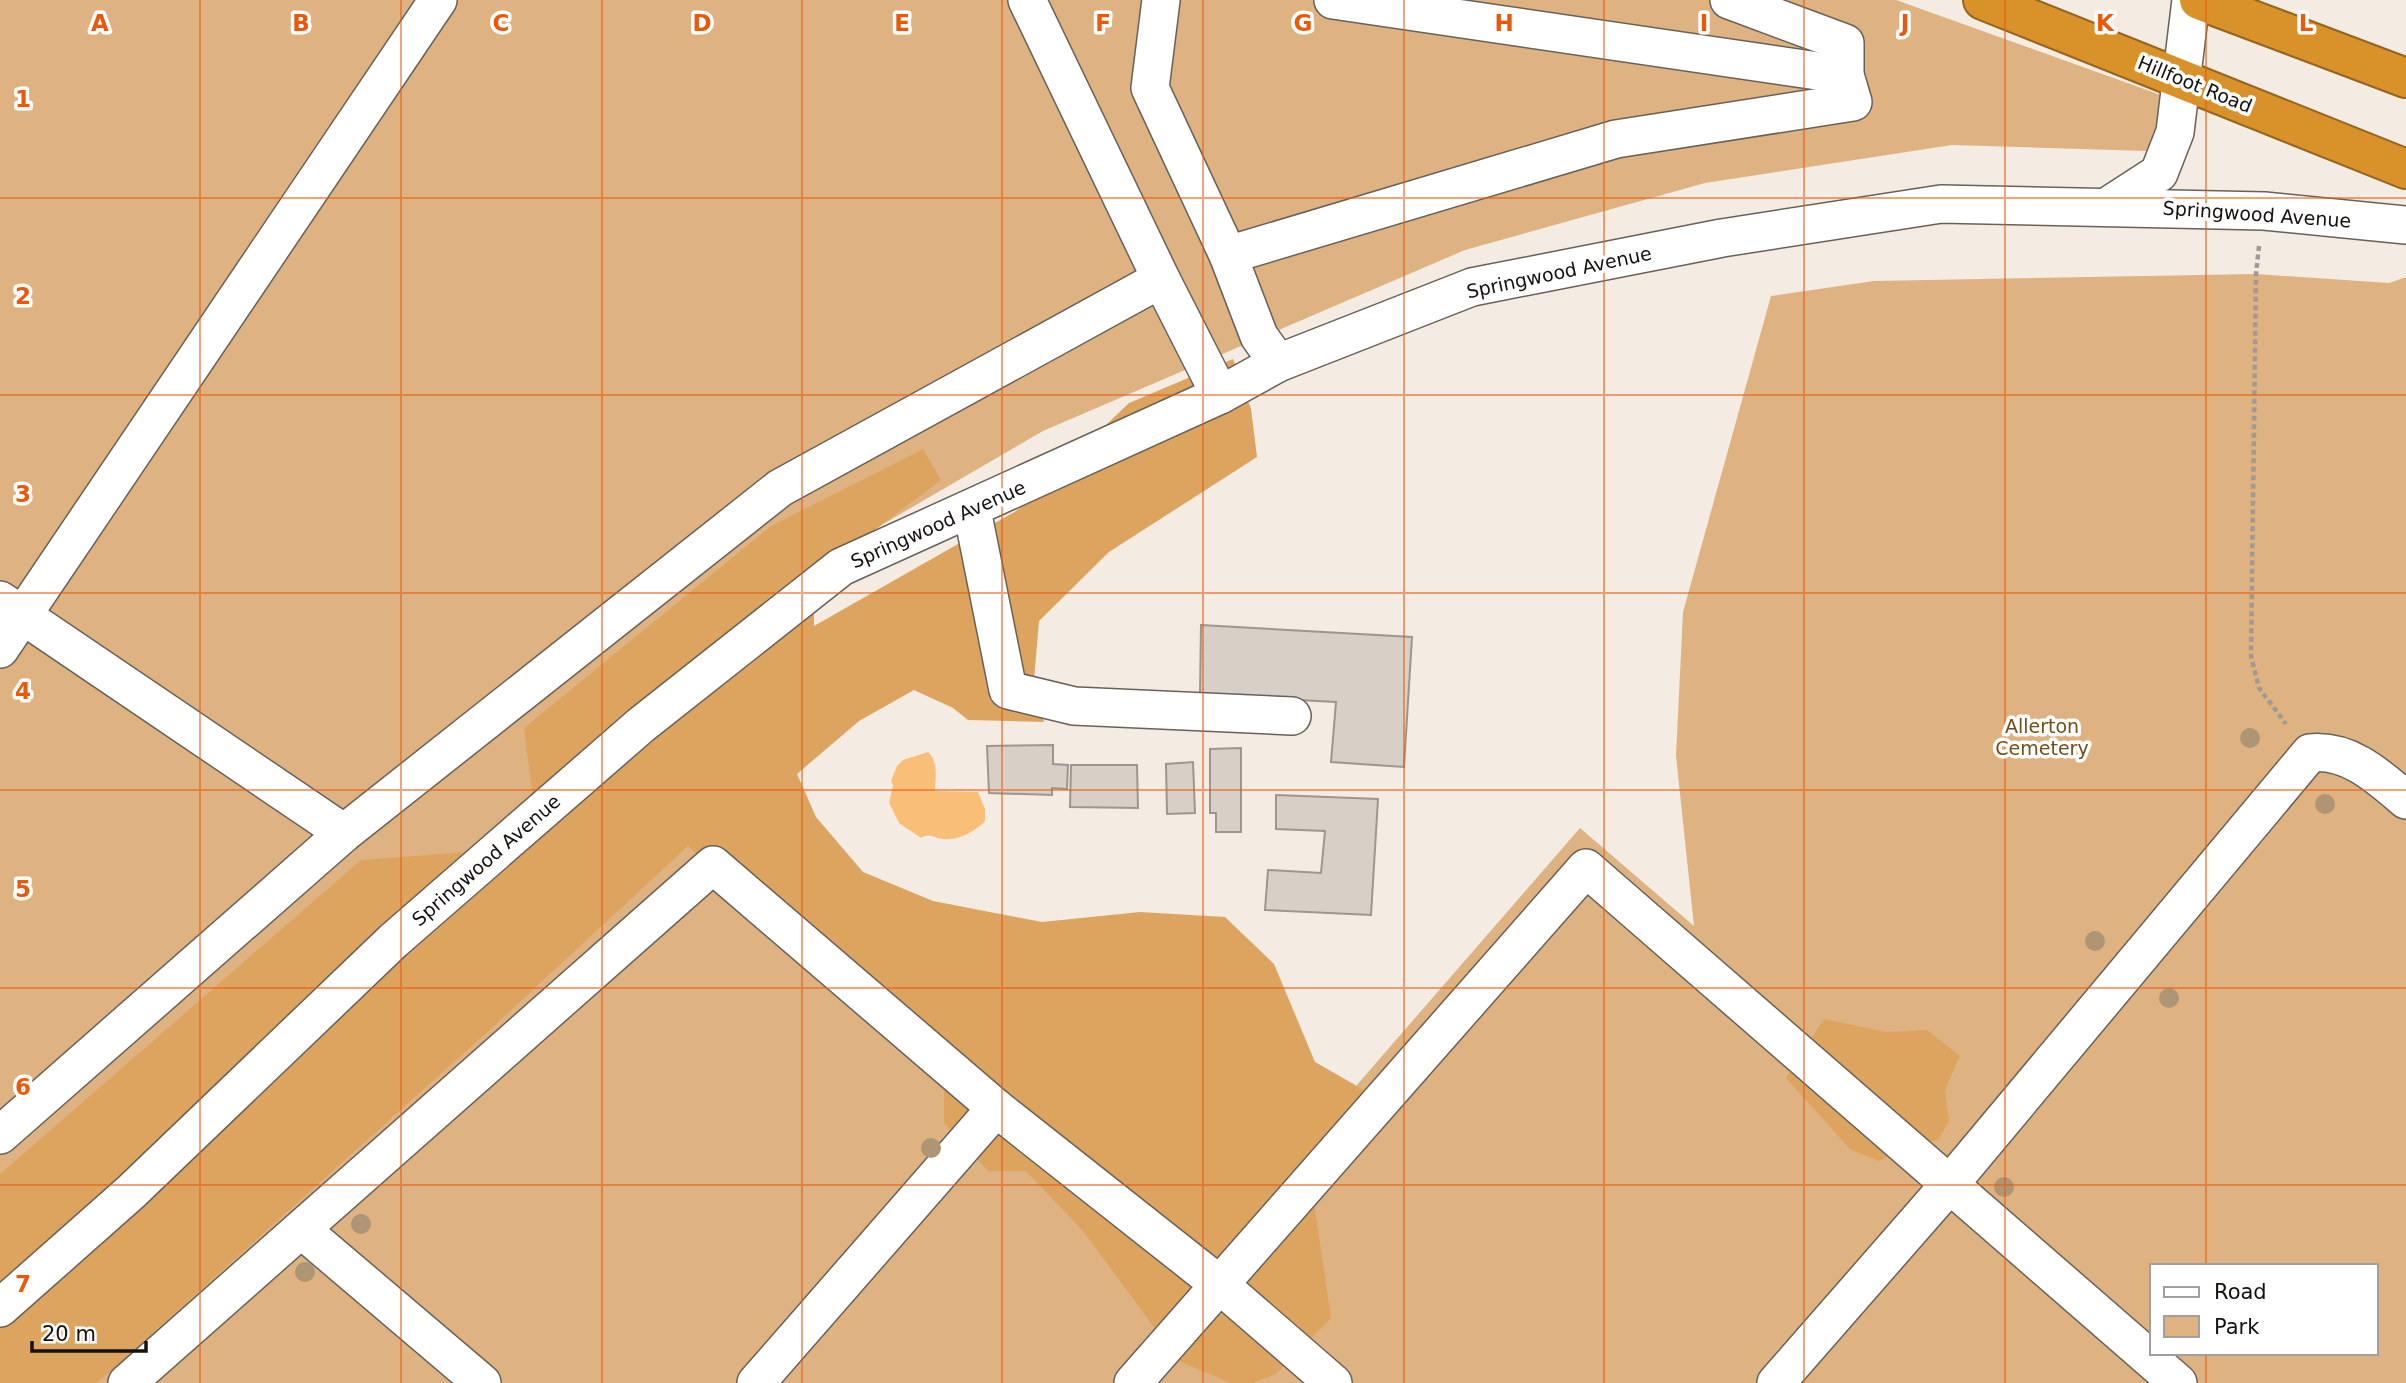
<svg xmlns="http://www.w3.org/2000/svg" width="2406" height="1383" font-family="'DejaVu Sans',sans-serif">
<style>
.green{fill:#dfb381;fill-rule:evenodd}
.forest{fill:#dda45f}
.water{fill:#f9bf79}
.building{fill:#d8d0c7;stroke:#9e968e;stroke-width:2}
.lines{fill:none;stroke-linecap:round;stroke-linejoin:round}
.minor-casing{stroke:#686159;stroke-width:40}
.highway-casing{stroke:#946420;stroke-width:42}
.path{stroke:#a19a94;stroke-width:4.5;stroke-dasharray:5 3.5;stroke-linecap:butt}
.minor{stroke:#fff;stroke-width:37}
.highway{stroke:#d99129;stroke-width:38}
.tree{fill:#ae9574}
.grid{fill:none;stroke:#e8590c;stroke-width:2;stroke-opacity:0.55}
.labels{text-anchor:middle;stroke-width:7;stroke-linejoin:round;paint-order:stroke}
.street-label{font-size:19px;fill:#14110e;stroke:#fff}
.park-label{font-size:19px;fill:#744e1a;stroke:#fff}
.grid-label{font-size:23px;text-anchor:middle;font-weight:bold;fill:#e8590c;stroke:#fff;stroke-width:7;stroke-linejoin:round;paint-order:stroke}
</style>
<rect width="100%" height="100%" fill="#f4ebe2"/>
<g class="green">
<path d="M0,0H1896L2197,108L2179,152L1952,145L1705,183L1465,250L1043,431L830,555L0,1284Z"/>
<path d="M2256,274L2389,283L2406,277V1383H0L646,733L1224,1238L1580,828L1694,926L1676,756L1683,612L1771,296L1874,281ZM2152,1266H2376V1353H2152Z"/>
</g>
<g class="forest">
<path d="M1233,359L1251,409L1257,457L1109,552L1039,621L1034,680L1044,722L968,720L953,708L914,690L859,721L797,774L816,817L863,872L933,901L1042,922L1140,912L1225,917L1274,964L1315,1062L1392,1106L1313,1196L1331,1318L1276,1374L1253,1383H1230L1179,1361L1083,1231L1026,1171H988L944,1123V1086L688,846L493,1027L97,1383H0V1174L361,860L481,851L534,806L524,728L771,526L923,449L941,480L814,576V626L1016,511L1129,403Z"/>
<path d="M1824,1019L1886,1032L1927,1030L1960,1056L1945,1090L1949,1121L1938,1140L1908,1146L1879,1161L1851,1150L1786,1078Z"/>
</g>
<path class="water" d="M928,752C939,762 935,777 935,791L978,792L985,809V821C976,831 958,841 943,839C934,838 929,833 921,838L899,823L889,803L893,785L891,781L897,766L903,760Z"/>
<g class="building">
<path d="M1201,625L1412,637L1404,767L1331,762L1336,702L1200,695Z"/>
<path d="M1053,745V764L1068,765L1067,789L1052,788V795L989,793L987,746Z"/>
<path d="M1241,748V832H1216V813H1210V749Z"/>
<path d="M1193,762L1195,813L1167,814L1166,764Z"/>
<path d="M1071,765H1137L1138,808L1070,807Z"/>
<path d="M1276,795L1378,799L1371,915L1265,910L1268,870L1321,873L1325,831L1276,829Z"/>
</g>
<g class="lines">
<g class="minor-casing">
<g id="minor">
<path d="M1027,0L1161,279L1220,395"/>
<path d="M1161,0L1150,88L1228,255L1259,336L1278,363"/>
<path d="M1333,0L1845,75"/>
<path d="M2108,206L2159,173L2175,132L2191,0"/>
<path d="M1228,255L1616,139L1853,102L1845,75V43L1729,0"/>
<path d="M972,510L1008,690L1074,706L1292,716"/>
<path d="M0,600L344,833"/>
<path d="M0,649L438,0"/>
<path d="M0,1135L344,833L780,488L1161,279"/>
<path d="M302,1230L482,1383"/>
<path d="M0,1308L131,1192L393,941L641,725L841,567L1220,395L1278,363L1472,287L1722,238L1941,204L2264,211L2406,225"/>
<path d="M127,1383L713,865L996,1108L1220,1285L1333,1383"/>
<path d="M756,1383L996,1108"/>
<path d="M1133,1383L1586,868L2178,1383"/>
<path d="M1776,1383L1949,1185L2310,753C2349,749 2378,776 2406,800"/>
</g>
</g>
<g class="highway-casing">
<g id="highway">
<path d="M1983,0L2406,169"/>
<path d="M2199,0L2406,78"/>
</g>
</g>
<path class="path" d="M2259,246L2256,274L2251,656L2259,688L2286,724"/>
<use href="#minor" class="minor"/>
<use href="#highway" class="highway"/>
</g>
<g class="tree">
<circle cx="2250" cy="738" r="10"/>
<circle cx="2325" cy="804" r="10"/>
<circle cx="2095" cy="941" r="10"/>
<circle cx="2169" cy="998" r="10"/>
<circle cx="931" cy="1148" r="10"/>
<circle cx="2004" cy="1187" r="10"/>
<circle cx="361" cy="1224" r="10"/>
<circle cx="305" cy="1272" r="10"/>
</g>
<path class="grid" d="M200,0V1383M401,0V1383M602,0V1383M802,0V1383M1002,0V1383M1203,0V1383M1404,0V1383M1604,0V1383M1804,0V1383M2005,0V1383M2206,0V1266M0,198H2406M0,395H2406M0,593H2406M0,790H2406M0,988H2406M0,1185H2406M2206,1353V1383"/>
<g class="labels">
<g class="street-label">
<text transform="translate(2195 84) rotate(22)" y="7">Hillfoot Road</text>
<text transform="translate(2257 214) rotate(4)" y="7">Springwood Avenue</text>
<text transform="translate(1559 272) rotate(-12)" y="7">Springwood Avenue</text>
<text transform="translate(938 524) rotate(-24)" y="7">Springwood Avenue</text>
<text transform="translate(486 860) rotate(-41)" y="7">Springwood Avenue</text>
</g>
<g class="park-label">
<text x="2042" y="733">Allerton<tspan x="2042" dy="22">Cemetery</tspan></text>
</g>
</g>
<g class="grid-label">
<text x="100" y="31">A</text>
<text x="301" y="31">B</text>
<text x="501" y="31">C</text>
<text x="702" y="31">D</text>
<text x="902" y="31">E</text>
<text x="1103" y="31">F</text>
<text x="1303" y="31">G</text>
<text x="1504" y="31">H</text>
<text x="1704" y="31">I</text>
<text x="1905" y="31">J</text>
<text x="2105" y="31">K</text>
<text x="2306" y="31">L</text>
<text x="23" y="107">1</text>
<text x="23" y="304">2</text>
<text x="23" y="502">3</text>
<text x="23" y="699">4</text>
<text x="23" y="897">5</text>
<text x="23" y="1095">6</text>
<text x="23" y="1292">7</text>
</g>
<rect x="2150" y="1264" width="228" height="91" fill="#ffffff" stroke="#a1a09f" stroke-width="2"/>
<rect x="2164" y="1287" width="35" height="10" fill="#ffffff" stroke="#a1a09f" stroke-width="2"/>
<text x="2214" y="1299" font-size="21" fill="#14110e">Road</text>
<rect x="2164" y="1316" width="35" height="21" fill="#dfb381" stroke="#a1a09f" stroke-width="2"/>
<text x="2214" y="1334" font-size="21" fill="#14110e">Park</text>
<path d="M32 1341v10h114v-10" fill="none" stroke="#14110e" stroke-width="3.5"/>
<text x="42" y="1341" font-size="21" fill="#14110e" stroke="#ffffff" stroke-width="5" paint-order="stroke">20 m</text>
</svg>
